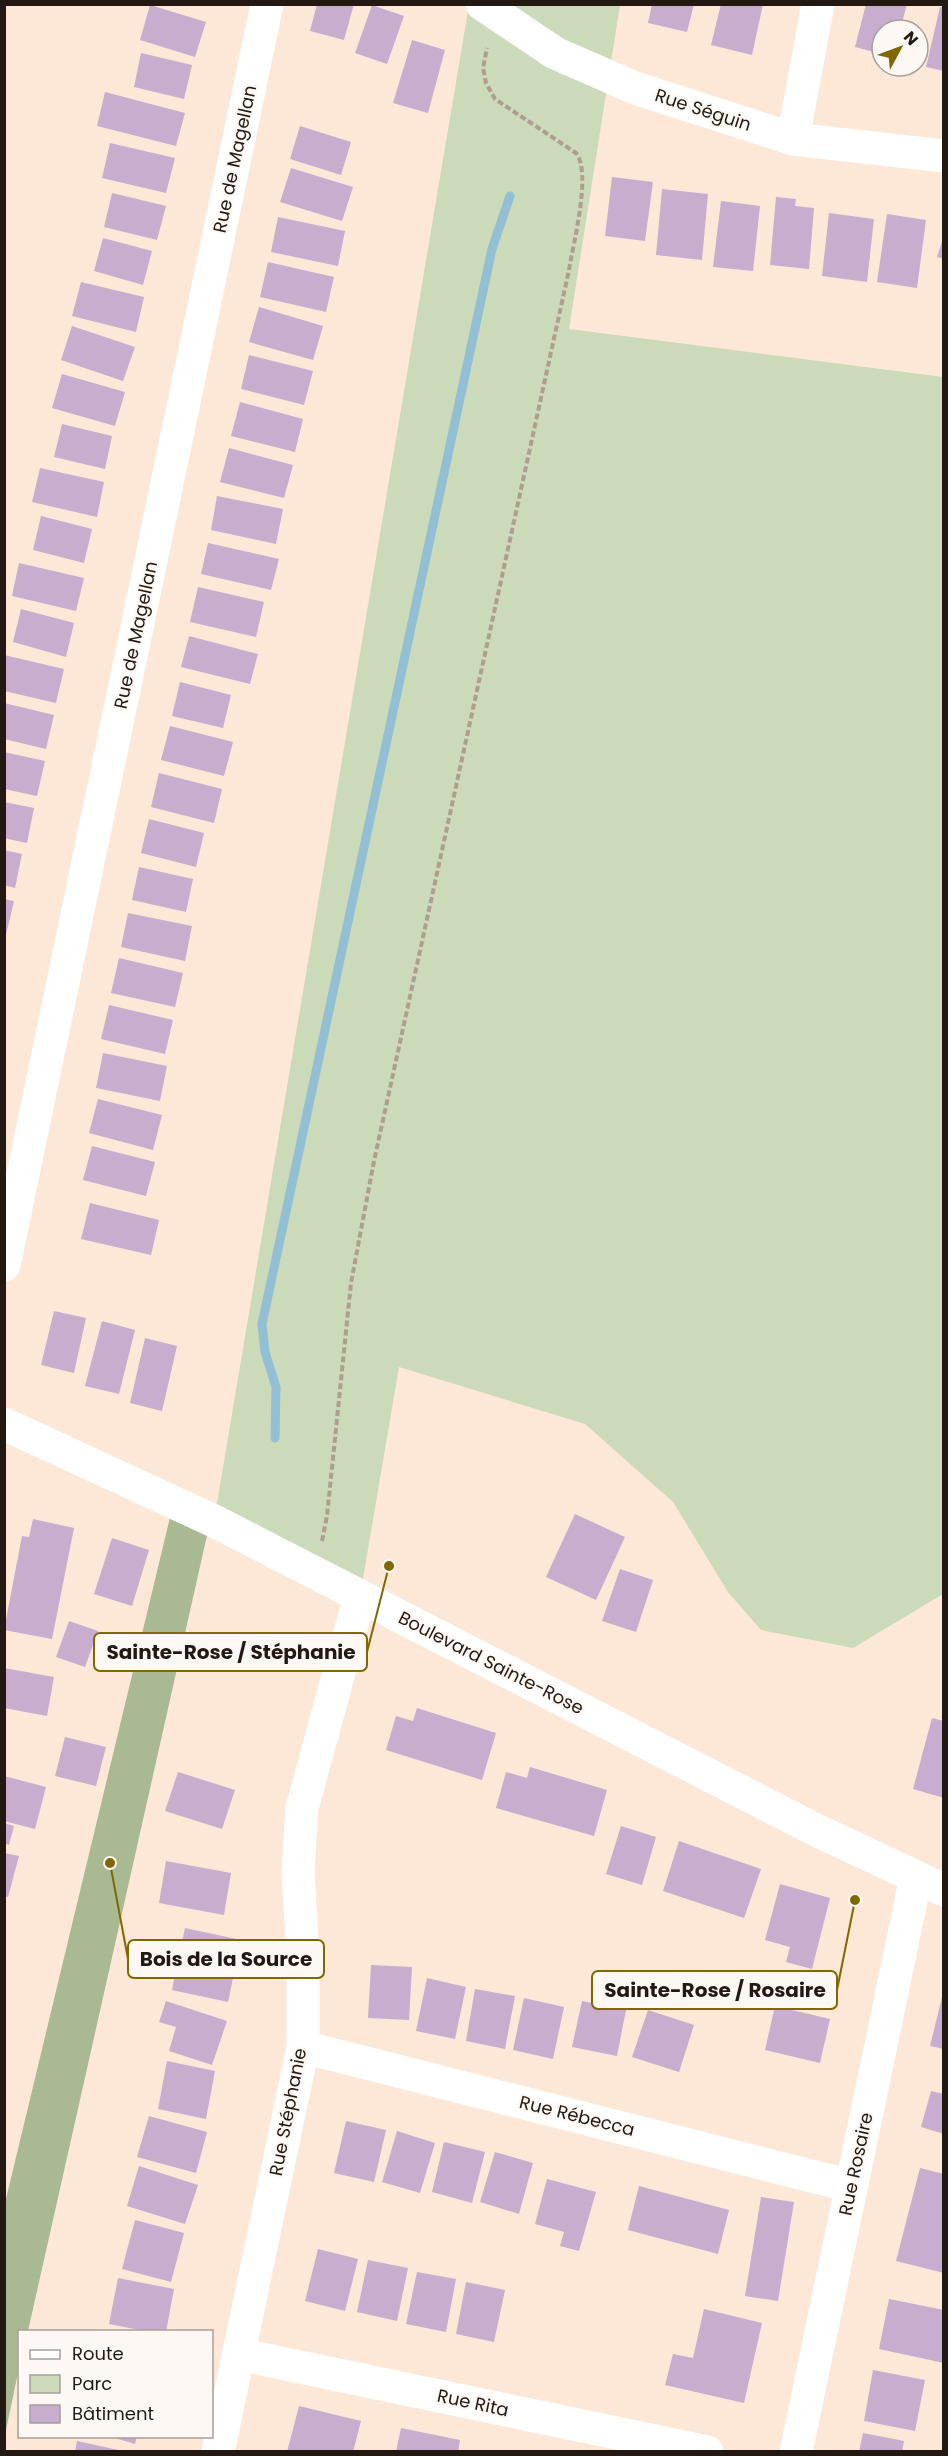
<svg xmlns="http://www.w3.org/2000/svg" width="948" height="2456" font-family="Poppins,sans-serif">
<style>
.green{fill:#cbdab8}
.forest{fill:#a9b993}
.lines{fill:none;stroke-linecap:round;stroke-linejoin:round}
.stream{stroke:#93bfd5;stroke-width:9}
.building{fill:#c9adcf}
.path{stroke:#af9d91;stroke-width:4;stroke-dasharray:6 3;stroke-linecap:butt}
.minor{stroke:#fff;stroke-width:33}
.tertiary{stroke:#fff;stroke-width:33}
.labels{text-anchor:middle;stroke-width:4.5;stroke-linejoin:round;paint-order:stroke}
.street-label{font-size:18px;fill:#231912;stroke:#fef8f4}
.leader{fill:none;stroke:#826700;stroke-width:2}
.callout-dot{fill:#826700;stroke:#fef8f4;stroke-width:2}
.callout{fill:#fef8f4;stroke:#826700;stroke-width:2}
.callout-label{font-size:20px;text-anchor:middle;font-weight:bold;fill:#231912}
</style>
<rect width="100%" height="100%" fill="#fde7d7"/>
<path class="green" d="M469,5H620L569,329L943,377V1594L853,1648L761,1630L728,1592L673,1502L585,1424L399,1367L360,1596L214,1521Z"/>
<path class="forest" d="M173,1505L210,1522L28,2331L20,2332L19,2368L5,2435V2203Z"/>
<g class="lines">
<path class="stream" d="M275,1438L276,1387L265,1352L262,1324L492,249L510,196"/>
</g>
<g class="building">
<path d="M317,4H354L344,40L310,31Z"/>
<path d="M652,4H694L687,32L648,23Z"/>
<path d="M721,4H763L752,55L711,45Z"/>
<path d="M866,4H907L900,30H882V54L855,47Z"/>
<path d="M150,5L206,22L195,57L140,40Z"/>
<path d="M372,5L404,16L387,64L355,53Z"/>
<path d="M940,7L944,8V71L926,67Z"/>
<path d="M412,40L445,50L428,113L393,103Z"/>
<path d="M141,53L192,65L184,99L134,87Z"/>
<path d="M105,92L185,113L176,146L97,126Z"/>
<path d="M300,126L351,142L341,175L290,159Z"/>
<path d="M110,143L175,158L166,193L102,178Z"/>
<path d="M291,168L353,187L342,221L280,202Z"/>
<path d="M612,177L653,182L645,241L605,236Z"/>
<path d="M662,189L708,194L702,260L656,255Z"/>
<path d="M112,193L166,206L157,240L104,227Z"/>
<path d="M776,197L796,199L795,206L814,208L809,269L770,265Z"/>
<path d="M721,201L760,206L753,271L713,267Z"/>
<path d="M829,213L874,219L867,282L822,276Z"/>
<path d="M887,214L926,220L917,288L877,282Z"/>
<path d="M278,217L345,231L338,266L271,252Z"/>
<path d="M944,235V259L937,257Z"/>
<path d="M103,238L152,251L143,285L94,271Z"/>
<path d="M268,262L334,277L326,312L260,297Z"/>
<path d="M81,282L144,297L136,332L72,316Z"/>
<path d="M259,307L323,326L313,360L249,342Z"/>
<path d="M72,326L135,347L123,381L61,360Z"/>
<path d="M249,355L313,371L304,405L241,389Z"/>
<path d="M62,374L125,392L115,426L52,408Z"/>
<path d="M240,402L303,419L295,452L231,436Z"/>
<path d="M62,424L112,436L105,469L54,457Z"/>
<path d="M229,448L293,465L284,498L220,482Z"/>
<path d="M40,468L104,482L97,517L32,502Z"/>
<path d="M217,496L283,509L276,544L211,530Z"/>
<path d="M41,516L92,529L84,563L33,550Z"/>
<path d="M208,543L279,559L271,590L201,574Z"/>
<path d="M19,563L84,578L76,611L12,596Z"/>
<path d="M198,587L264,602L256,637L190,622Z"/>
<path d="M21,609L74,623L66,657L13,642Z"/>
<path d="M189,636L258,654L250,684L181,667Z"/>
<path d="M4,655L64,669L56,703L4,691Z"/>
<path d="M180,682L231,695L223,728L172,716Z"/>
<path d="M4,703L54,715L46,749L4,739Z"/>
<path d="M170,726L233,742L224,776L161,760Z"/>
<path d="M4,752L45,761L37,796L4,789Z"/>
<path d="M159,773L222,789L214,823L151,807Z"/>
<path d="M4,802L34,808L27,843L4,838Z"/>
<path d="M149,819L204,833L196,867L141,853Z"/>
<path d="M4,850L22,854L15,888L4,885Z"/>
<path d="M139,867L193,879L186,912L132,900Z"/>
<path d="M4,899L14,901L5,939H4Z"/>
<path d="M128,913L192,926L185,961L121,947Z"/>
<path d="M119,958L183,973L175,1007L111,993Z"/>
<path d="M109,1005L173,1020L165,1054L101,1039Z"/>
<path d="M103,1053L167,1066L160,1101L96,1088Z"/>
<path d="M98,1099L162,1115L153,1150L89,1133Z"/>
<path d="M92,1146L155,1162L146,1196L83,1180Z"/>
<path d="M90,1203L159,1220L151,1255L81,1239Z"/>
<path d="M54,1311L86,1318L74,1373L41,1365Z"/>
<path d="M102,1321L135,1330L119,1394L85,1386Z"/>
<path d="M145,1338L177,1346L162,1411L130,1403Z"/>
<path d="M575,1514L625,1537L596,1600L546,1577Z"/>
<path d="M33,1519L74,1528L52,1639L4,1630L22,1536L29,1537Z"/>
<path d="M112,1538L149,1550L132,1606L94,1594Z"/>
<path d="M620,1569L653,1580L636,1632L602,1621Z"/>
<path d="M69,1621L98,1631L85,1667L56,1657Z"/>
<path d="M4,1668L54,1677L47,1716L4,1708Z"/>
<path d="M417,1708L496,1733L482,1780L386,1750L396,1716L413,1721Z"/>
<path d="M932,1718L944,1721V1798L913,1789Z"/>
<path d="M65,1737L106,1747L96,1786L55,1776Z"/>
<path d="M530,1767L607,1790L594,1836L496,1808L506,1772L527,1778Z"/>
<path d="M178,1772L235,1790L222,1829L165,1811Z"/>
<path d="M4,1776L46,1787L35,1829L4,1821Z"/>
<path d="M4,1823L14,1826L9,1845L4,1843Z"/>
<path d="M621,1826L656,1837L642,1885L606,1874Z"/>
<path d="M679,1841L761,1869L744,1918L663,1891Z"/>
<path d="M4,1853L19,1856L8,1897L4,1896Z"/>
<path d="M166,1861L231,1873L224,1915L159,1903Z"/>
<path d="M780,1884L830,1898L812,1969L786,1962L790,1947L765,1940Z"/>
<path d="M185,1928L241,1940L228,2002L172,1990Z"/>
<path d="M371,1965L412,1967L409,2020L368,2018Z"/>
<path d="M427,1978L466,1987L455,2039L416,2031Z"/>
<path d="M475,1989L515,1996L505,2049L466,2041Z"/>
<path d="M944,1989V2049L930,2046Z"/>
<path d="M524,1998L564,2007L553,2059L513,2050Z"/>
<path d="M166,2001L227,2021L212,2065L169,2051L176,2027L159,2022Z"/>
<path d="M582,2001L626,2010L617,2056L572,2047Z"/>
<path d="M775,2006L830,2019L820,2063L765,2050Z"/>
<path d="M648,2010L694,2025L679,2072L632,2057Z"/>
<path d="M167,2061L215,2071L206,2119L158,2109Z"/>
<path d="M931,2091L944,2094V2134L921,2127Z"/>
<path d="M149,2116L207,2132L196,2173L137,2157Z"/>
<path d="M346,2121L386,2130L374,2182L334,2173Z"/>
<path d="M397,2131L435,2143L420,2193L382,2182Z"/>
<path d="M444,2142L485,2152L472,2203L432,2192Z"/>
<path d="M495,2152L533,2163L519,2214L480,2202Z"/>
<path d="M139,2166L198,2185L185,2224L127,2206Z"/>
<path d="M920,2168L944,2174V2273L896,2261Z"/>
<path d="M547,2179L596,2192L579,2251L560,2246L564,2232L535,2224Z"/>
<path d="M639,2186L729,2210L718,2254L628,2230Z"/>
<path d="M761,2197L794,2202L778,2301L745,2296Z"/>
<path d="M135,2220L184,2233L171,2282L122,2269Z"/>
<path d="M318,2249L358,2259L345,2311L305,2301Z"/>
<path d="M368,2260L408,2268L397,2321L357,2312Z"/>
<path d="M417,2272L456,2279L446,2332L406,2324Z"/>
<path d="M118,2278L174,2289L166,2332H150L109,2324Z"/>
<path d="M466,2282L505,2290L494,2342L456,2334Z"/>
<path d="M889,2299L944,2310V2363L879,2349Z"/>
<path d="M704,2309L762,2323L744,2403L665,2385L673,2354L693,2358Z"/>
<path d="M873,2370L925,2380L915,2431L864,2421Z"/>
<path d="M299,2406L361,2421L353,2452H287Z"/>
<path d="M401,2428L460,2440L458,2452H396Z"/>
<path d="M863,2433L904,2441L902,2452H859Z"/>
<path d="M108,2436H137L135,2444Z"/>
<path d="M77,2441L123,2451L122,2452H75Z"/>
</g>
<g class="lines">
<path class="path" d="M322,1541L327,1516L351,1283L374,1161L569,270C573,244 592,173 576,153L495,99L486,83L483,68L487,48"/>
<g class="minor">
<path d="M482,4L555,53L635,88L793,139L944,156"/>
<path d="M793,139L818,4"/>
<path d="M4,1265L267,4"/>
<path d="M303,2047L851,2186"/>
<path d="M238,2354L707,2452"/>
<path d="M218,2452L303,2047V1957L298,1872L302,1808L360,1596"/>
<path d="M796,2452L916,1877"/>
</g>
<path class="tertiary" d="M4,1424L214,1521L814,1829L944,1890"/>
</g>
<g class="labels">
<g class="street-label">
<text transform="translate(703 110) rotate(18)" y="6">Rue Séguin</text>
<text transform="translate(235 159) rotate(-78)" y="6">Rue de Magellan</text>
<text transform="translate(136 635) rotate(-78)" y="6">Rue de Magellan</text>
<text transform="translate(491 1663) rotate(27)" y="6">Boulevard Sainte-Rose</text>
<text transform="translate(288 2112) rotate(-79)" y="6">Rue Stéphanie</text>
<text transform="translate(577 2116) rotate(14)" y="6">Rue Rébecca</text>
<text transform="translate(856 2164) rotate(-78)" y="6">Rue Rosaire</text>
<text transform="translate(473 2403) rotate(12)" y="6">Rue Rita</text>
</g>
</g>
<path class="leader" d="M389 1566L367 1652M110 1863L128 1959M855 1900L837 1990"/>
<g class="callout-dot">
<circle cx="389" cy="1566" r="6"/>
<circle cx="110" cy="1863" r="6"/>
<circle cx="855" cy="1900" r="6"/>
</g>
<g class="callout">
<rect x="94" y="1633" width="273" height="38" rx="6"/>
<rect x="128" y="1940" width="196" height="38" rx="6"/>
<rect x="592" y="1971" width="245" height="38" rx="6"/>
</g>
<g class="callout-label">
<text x="231" y="1659">Sainte-Rose / Stéphanie</text>
<text x="226" y="1966">Bois de la Source</text>
<text x="715" y="1997">Sainte-Rose / Rosaire</text>
</g>
<rect width="948" height="2456" fill="none" stroke="#231912" stroke-width="12"/>
<rect x="18" y="2330" width="195" height="108" fill="#fef8f4" stroke="#a69f9a" stroke-width="1.5"/>
<rect x="30" y="2350" width="30" height="9" fill="#ffffff" stroke="#a69f9a" stroke-width="1.5"/>
<text x="72" y="2360" font-size="18" fill="#231912">Route</text>
<rect x="30" y="2375" width="30" height="18" fill="#cbdab8" stroke="#a69f9a" stroke-width="1.5"/>
<text x="72" y="2390" font-size="18" fill="#231912">Parc</text>
<rect x="30" y="2405" width="30" height="18" fill="#c9adcf" stroke="#a69f9a" stroke-width="1.5"/>
<text x="72" y="2420" font-size="18" fill="#231912">Bâtiment</text>
<g transform="translate(900 48) rotate(49)"><circle r="28" fill="#fef8f4" stroke="#a69f9a" stroke-width="1.5"/>
<path d="M0-4.5L10 22L0 15L-10 22Z" fill="#826700"/>
<text y="-9" font-size="16" font-weight="bold" text-anchor="middle" fill="#231912">N</text>
</g>
</svg>
